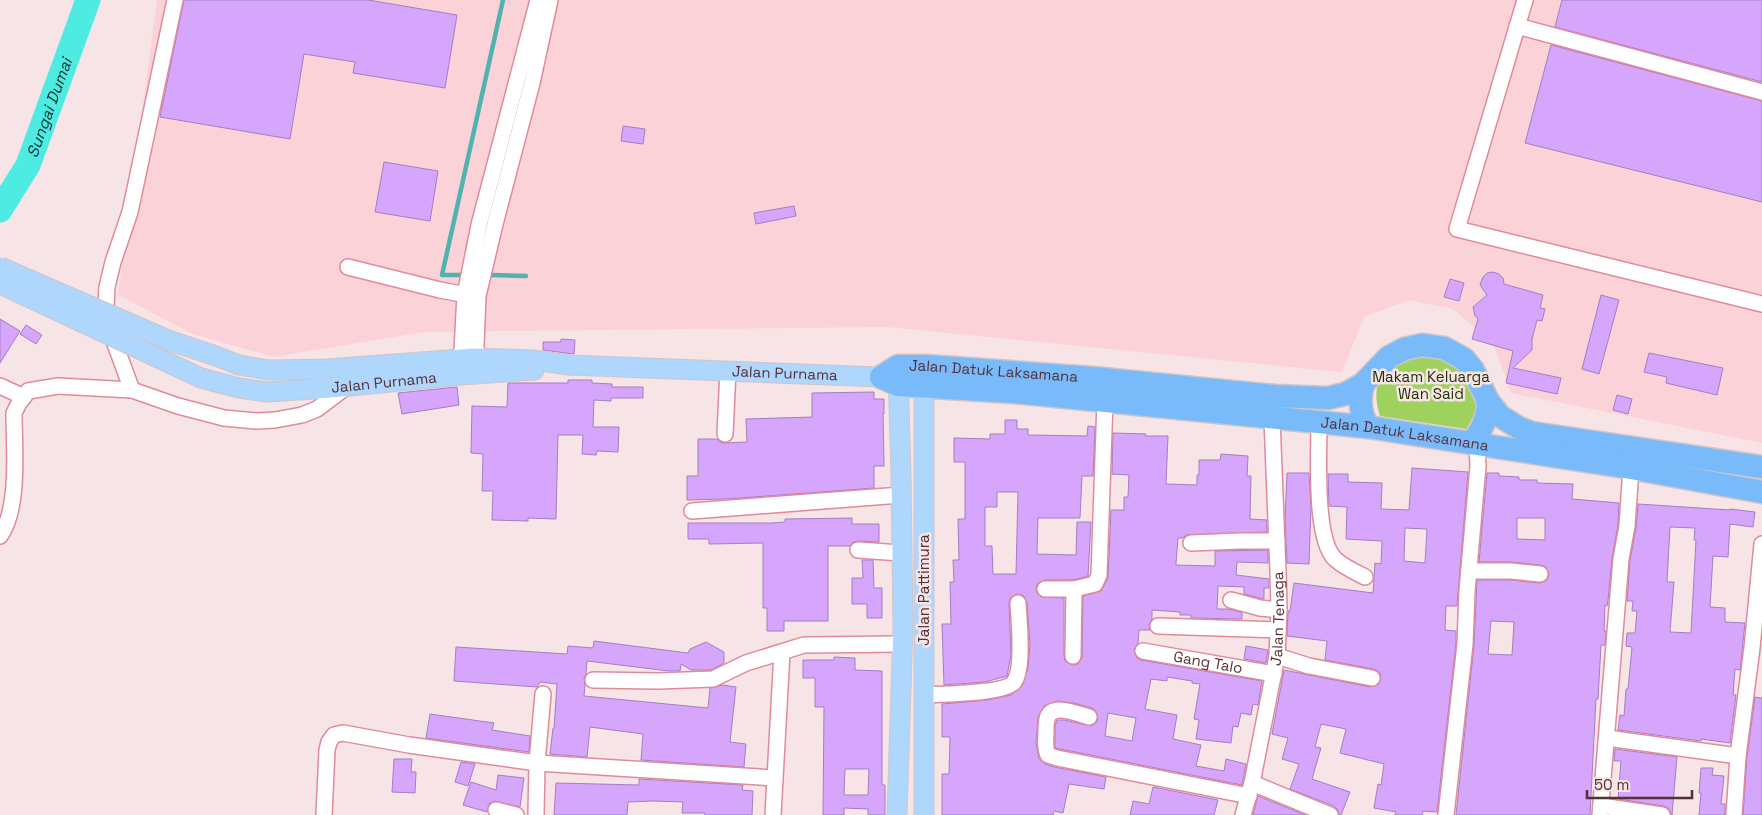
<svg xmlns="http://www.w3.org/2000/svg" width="1762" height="815" font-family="'Space Grotesk',sans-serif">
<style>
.built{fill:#fbd2d7}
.green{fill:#9ed15d}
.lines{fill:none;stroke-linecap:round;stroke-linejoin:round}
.stream{stroke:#4fb3ae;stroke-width:4.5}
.river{stroke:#4debe1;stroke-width:25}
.building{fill:#d6a6fd;stroke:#a37ec2;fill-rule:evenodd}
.minor-casing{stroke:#e18b9a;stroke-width:18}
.major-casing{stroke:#cfc5c7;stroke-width:21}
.highway-casing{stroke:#cfc5c7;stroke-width:25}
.minor{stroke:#fff;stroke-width:15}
.major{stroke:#afd6fc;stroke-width:19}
.highway{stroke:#79bafa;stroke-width:22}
.major-bridge-casing{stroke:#cfc5c7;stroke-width:21;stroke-linecap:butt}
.major-bridge{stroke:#afd6fc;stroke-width:19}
.labels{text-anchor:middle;stroke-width:5;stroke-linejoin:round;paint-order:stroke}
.street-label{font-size:15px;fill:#553137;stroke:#f7e4e6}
.park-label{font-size:15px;fill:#1d3000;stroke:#f7e4e6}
.water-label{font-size:16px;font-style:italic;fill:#10312f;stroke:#f7e4e6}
</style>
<rect width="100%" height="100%" fill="#f7e4e6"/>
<path class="built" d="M157,0H1762V443L1511,393L1493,343L1453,309L1409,300L1364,317L1342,372L887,327L423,332L274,357L193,334L118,295Z"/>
<path class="green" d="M1452,353C1458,362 1476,387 1478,395C1480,407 1472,420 1466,429L1380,416C1372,388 1378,381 1393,359Z"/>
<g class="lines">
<g class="stream">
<path d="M461,275H442L503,0"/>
<path d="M491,275L526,276"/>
</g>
<path class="river" id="s1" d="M0,210L28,165L88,0"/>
</g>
<g class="building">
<path d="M184,0H368L457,15L445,88L353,73L355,62L304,54L290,139L160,117Z"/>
<path d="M1562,0H1762V82L1555,27Z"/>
<path d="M1551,45L1762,101V202L1525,143Z"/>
<path d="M623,126L645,129L643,144L621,141Z"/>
<path d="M384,162L438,171L430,221L375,212Z"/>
<path d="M794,206L796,216L756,224L754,213Z"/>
<path d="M1493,272L1499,274L1503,278L1504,284L1543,295L1540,308L1545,309L1542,321L1537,320L1532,339V350L1513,368L1561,378L1557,394L1506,383L1513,351L1472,339L1478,319L1475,316L1473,307L1487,295L1480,285L1483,277L1487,273Z"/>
<path d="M1450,279L1464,283L1459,301L1444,297Z"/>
<path d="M1601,295L1619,300L1599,374L1582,369Z"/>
<path d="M0,319L20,331L0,363Z"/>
<path d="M26,325L42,335L36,344L20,334Z"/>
<path d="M561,339L575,340L574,354L543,350V342H561Z"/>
<path d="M1649,353L1723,368L1717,395L1666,383L1667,377L1644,372Z"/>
<path d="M568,380H592V383L612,384V387H643V398H611V401L594,400L593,427H619L618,452L597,451L596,455L582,454L583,435H558L556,519L528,518V521L492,520L493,491H482L483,454L471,453L472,406L507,407L508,383H568Z"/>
<path d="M457,387L459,405L402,414L398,393Z"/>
<path d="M874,392V399H884V414H883L884,466H874V488L726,499L687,500V476H698V439H717L720,442L724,443L747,442L746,419L812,417V393Z"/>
<path d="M1617,395L1632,399L1628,414L1613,410Z"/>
<path d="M1005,420H1017V429H1028V435L1087,436L1088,426L1095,427L1093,476H1082L1080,518H1038L1037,554L1076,555L1077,522H1091L1088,576L1073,580H1045L1037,584L1036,589L1037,593L1041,597L1064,598V656L1065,661L1072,665L1078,664L1082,657L1083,596L1101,591L1108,578L1111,510H1124V497H1128L1129,475L1112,474L1113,433L1146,434L1145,436H1168L1166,484L1197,485V475H1199V460H1220L1221,454L1248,456L1247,476H1251L1250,519L1267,520V532L1186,535L1183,538H1178L1176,563V565L1215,566V551L1268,550V563L1237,562L1236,575L1269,579V588H1264V599L1244,594V587L1218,586L1217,609H1229L1242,613V619L1191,618V615H1180V612L1152,610V619L1149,625L1150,630H1139L1138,643L1134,650L1137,658L1141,660L1262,681L1258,705L1253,704L1251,715L1241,713L1238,727L1233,726L1231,743L1196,739L1199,720L1194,719L1200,684L1192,683V681L1167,677V681L1151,679L1145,709L1177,715L1173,739L1201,745L1196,766L1224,771L1226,759L1246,764L1242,785L1055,748V726L1057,720H1064L1091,726L1096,723L1098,719L1096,711L1092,708L1074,703L1058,701L1044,706L1038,717L1036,743L1039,759L1045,764L1054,767L1106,777L1104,789L1069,784L1063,813L1054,811L1053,815H942V774H949L950,737H942V704L987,700L1011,695L1022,686L1028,668L1030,644L1027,602L1023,595L1017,594L1010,598L1009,603L1011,655L1007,676L985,682L944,685L942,624H951L950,582H954L953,560H959L958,519H965V462H954V438L990,439V434H1005ZM997,492H1018L1016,574H993L992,546H985V507H997ZM1108,713L1136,718L1132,741L1105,736Z"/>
<path d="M1412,468L1468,472L1457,606H1446L1445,630L1456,631V643L1437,812L1423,811L1422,815H1395L1396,812L1374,808L1378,784L1381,785L1384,764L1340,753L1346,729L1321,724L1315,747L1321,748L1312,779L1350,792L1341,815H1339L1338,810L1334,806L1290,789L1299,764L1282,759L1288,738L1272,734L1284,670L1370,687L1379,684L1381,675L1378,671L1374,669L1325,660L1327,641L1287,636L1288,611H1290L1294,583L1373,593L1375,563L1381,564L1382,541L1346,539L1347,507L1329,506L1328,474H1348V482L1382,483L1381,509L1409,510ZM1405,528L1427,529L1425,563L1404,561Z"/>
<path d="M1287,473H1309L1311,507L1309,564L1287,563L1285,520Z"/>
<path d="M1487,473H1499V476L1519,477V480H1537V483L1573,484L1572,499L1619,503L1618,525L1612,558L1608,600L1607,606L1605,605L1604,631H1606L1605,645H1601L1598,699H1596L1590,815H1456L1474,645L1477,580H1511L1540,583L1547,580L1549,574L1546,567L1541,565L1512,562H1479ZM1517,518H1545V540L1517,539ZM1491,621L1514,622L1512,655L1488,654Z"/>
<path d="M1638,504L1730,510V509L1755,512L1753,527L1730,524L1728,557L1713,556L1710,607L1725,608V622L1745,623L1740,670L1735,669L1733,695H1736L1730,743L1701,739V741L1618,730L1620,715L1624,716L1626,689H1628L1632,647L1626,646L1627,633H1635L1637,611H1632L1633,601H1627L1630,560L1636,528ZM1670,527L1695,528L1694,540H1696L1691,633L1670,632L1674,582H1667Z"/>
<path d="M852,518V524H879V542L858,541L853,542L850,546H828V621H784V631H767V608H763V543L709,544V539H688V523H772L785,522V519Z"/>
<path d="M862,560H873L874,588H882V618H867V604H852V578H863Z"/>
<path d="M594,641L688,653L690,649L706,642L724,652V663L711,670H691L681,664L680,671H669L587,661L586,674L584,679L585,685L584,696L708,708L710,688L723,685L736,687L730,742L746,744L744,767L641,760L643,734L590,727L587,757L550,754L553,728H554L557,684L540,682L537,687L454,681L456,647L567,654L568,646L593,648Z"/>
<path d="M1246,646L1268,650L1266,663L1244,659Z"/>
<path d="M834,657L855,658V670L882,671V785H885V815H868V809L844,808V815H823L824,707H815V678H803V660H834ZM845,769H869L868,795H844Z"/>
<path d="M1755,697L1762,698V815H1743L1747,757Z"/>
<path d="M430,714L494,723L492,730L530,736L529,752L426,738Z"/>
<path d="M1615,749L1677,757L1672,815L1668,808L1664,806L1618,799L1621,761H1614Z"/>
<path d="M394,759H412L411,772H416L415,793L392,792Z"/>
<path d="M461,762L475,764L468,786L455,782Z"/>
<path d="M1701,768H1713L1712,775L1724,776L1721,804H1725V815H1699L1701,793H1699Z"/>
<path d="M498,775L524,778L520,807L494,801L489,804L487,812L463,805L471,782L496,790Z"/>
<path d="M639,779L743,785L742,790L753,791L752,815H705V813H682L683,802L653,801L628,802L627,815H554L556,783L639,785Z"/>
<path d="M1153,787L1218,800L1214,815H1130L1133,801L1149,804Z"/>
<path d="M1258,796L1305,815H1253Z"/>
</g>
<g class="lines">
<g class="minor-casing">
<g id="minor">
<path d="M1525,0L1457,229L1762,304"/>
<path d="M1517,26L1762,92"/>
<path d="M348,267L440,290L473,296"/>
<path d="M461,369L465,295L479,225L538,0"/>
<path d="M475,370L478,296L495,224L532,83L550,0"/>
<path d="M0,386L24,397"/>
<path d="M132,390L108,325L106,307L107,287L113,262L130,212L175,0"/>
<path d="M1319,424C1319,453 1314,539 1335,559C1344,567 1355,572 1365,577"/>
<path d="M725,434L728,370"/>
<path d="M692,511L901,495"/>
<path d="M0,536C20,508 14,448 14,413L19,403L28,391L58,386L132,390L178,406L224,418L256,421L275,420L302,415L317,409L346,387"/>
<path d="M1191,543L1240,541H1277"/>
<path d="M858,550L901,553"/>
<path d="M1470,571H1511L1540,574"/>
<path d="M1045,589H1074L1095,584L1099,575L1105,401"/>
<path d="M1231,600L1260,608L1279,610"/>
<path d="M1158,626L1278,630"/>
<path id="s2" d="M1143,651L1274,674"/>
<path d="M1073,656L1074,589"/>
<path d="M1277,656L1309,666L1372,678"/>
<path d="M593,680L658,681L713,679L746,663L804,645L902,644"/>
<path d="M924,695C941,694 1005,694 1014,682C1024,669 1019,620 1018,603"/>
<path d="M1089,717C1078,714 1051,702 1047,719C1046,723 1046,728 1046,731C1046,739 1044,747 1048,755L1057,758L1249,796"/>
<path d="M1607,738L1738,756"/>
<path d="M1252,783L1330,815"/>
<path d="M1601,806L1662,815"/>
<path d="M496,810L516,815"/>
<path d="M324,815L327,750L329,742L334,735L343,733L409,745L537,763L775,778"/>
<path d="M536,815L537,763L543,694"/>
<path d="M773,815L782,652"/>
<path id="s3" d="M1243,815L1252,783L1277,656L1279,610L1278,571L1272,419"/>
<path d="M1446,815L1465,644L1467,591L1478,466L1477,444"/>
<path d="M1600,815L1621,559L1627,526L1631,468"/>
<path d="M1734,815L1738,756L1752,648L1762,544"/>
</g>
</g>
<g class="major-casing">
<g id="major">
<path id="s4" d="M213,355L239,365L268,370L327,369L475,358L534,360L569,365L881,377"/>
<path id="s5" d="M201,378L239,388L267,392L330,388L461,375L534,370"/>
<path d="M897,815L903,626L901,474L898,371"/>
<path d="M924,815V387L925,372"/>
</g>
</g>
<g class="highway-casing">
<g id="highway">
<path id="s6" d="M881,377L898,366H926L1093,378L1275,396L1328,398L1345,394L1363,384L1389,357L1404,349L1422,345L1444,348L1464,359L1473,370L1488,401L1500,416L1519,428L1532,433L1762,467"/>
<path id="s7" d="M881,377L898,385L1014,392L1368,427L1631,468L1762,492"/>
<path d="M1363,384C1359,401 1360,413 1368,427"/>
<path d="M1470,443C1482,433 1488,416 1488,401"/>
</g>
</g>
<use href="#minor" class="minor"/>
<use href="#major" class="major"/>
<use href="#highway" class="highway"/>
<g class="major-bridge-casing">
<g id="major-bridge">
<path d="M0,267L168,340L213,355"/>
<path d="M0,284L201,378"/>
</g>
</g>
<use href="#major-bridge" class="major-bridge"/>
</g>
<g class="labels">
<g class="street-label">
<text dy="5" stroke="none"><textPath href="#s4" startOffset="575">Jalan Purnama</textPath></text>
<text dy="5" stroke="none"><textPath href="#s6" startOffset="116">Jalan Datuk Laksamana</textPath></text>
<text dy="5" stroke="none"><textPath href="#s5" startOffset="185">Jalan Purnama</textPath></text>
<text dy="5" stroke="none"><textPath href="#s7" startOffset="528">Jalan Datuk Laksamana</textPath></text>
<text transform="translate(924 590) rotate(-90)" y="5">Jalan Pattimura</text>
<text dy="5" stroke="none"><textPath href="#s3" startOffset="200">Jalan Tenaga</textPath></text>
<text dy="5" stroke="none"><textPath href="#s2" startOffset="66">Gang Talo</textPath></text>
</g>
<g class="park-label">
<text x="1431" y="382">Makam Keluarga<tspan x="1431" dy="17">Wan Said</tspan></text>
</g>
<g class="water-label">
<text dy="6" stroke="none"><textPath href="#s1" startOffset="114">Sungai Dumai</textPath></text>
</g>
</g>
<path d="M1587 790v8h105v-8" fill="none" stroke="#553137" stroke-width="2.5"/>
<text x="1594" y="790" font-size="15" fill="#553137" stroke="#f7e4e6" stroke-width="4" paint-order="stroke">50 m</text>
</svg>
